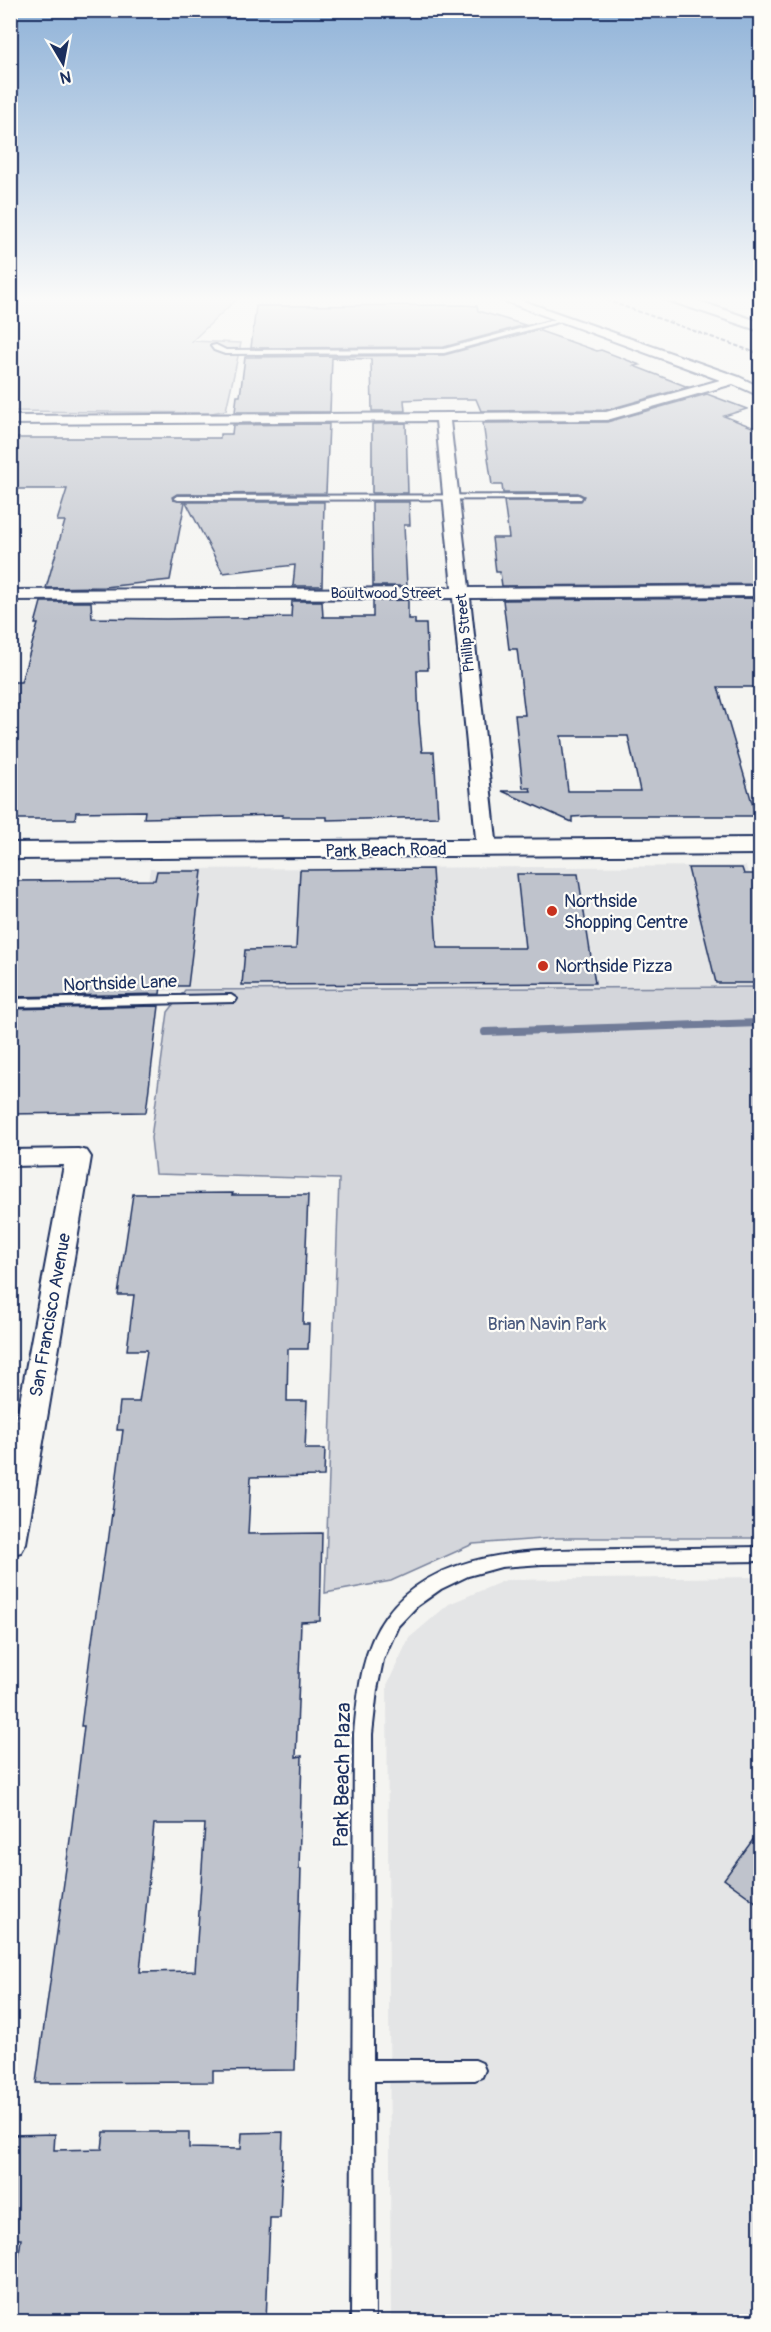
<svg xmlns="http://www.w3.org/2000/svg" width="771" height="2332" font-family="Pangolin,sans-serif">
<style>
.built{fill:#e4e5e6}
.green{fill:#d4d6db;stroke:#78829c;stroke-width:1.5}
.lines{fill:none;stroke-linecap:round;stroke-linejoin:round}
.stream{stroke:#717c98;stroke-width:8}
.building{fill:#bfc3cc;stroke:#1b2f5e;stroke-width:1.5;fill-rule:evenodd}
.service-casing{stroke:#1b2f5e;stroke-width:4}
.minor-casing{stroke:#1b2f5e;stroke-width:4}
.tertiary-casing{stroke:#1b2f5e;stroke-width:4}
.service{fill:#fdfcf7;fill-rule:evenodd}
.minor{fill:#fdfcf7;fill-rule:evenodd}
.tertiary{fill:#fdfcf7;fill-rule:evenodd}
.rail{stroke:#1b2f5e;stroke-width:2;stroke-dasharray:4.5 2;stroke-linecap:butt}
.poi-dot{fill:#c8321e;stroke:#fdfcf7;stroke-width:2}
.labels{text-anchor:middle;stroke-width:4.5;stroke-linejoin:round;paint-order:stroke}
.far-street-label{font-size:15px;fill:#1b2f5e;stroke:#fdfcf7}
.street-label{font-size:18px;fill:#1b2f5e;stroke:#fdfcf7}
.poi-label{font-size:18px;fill:#1b2f5e;stroke:#fdfcf7;text-anchor:start}
.park-label{font-size:18px;fill:#49597d;stroke:#fdfcf7}
.near-street-label{font-size:21px;fill:#1b2f5e;stroke:#fdfcf7}
</style>
<rect width="100%" height="100%" fill="#f4f4f1"/>
<filter id="ink" filterUnits="userSpaceOnUse"><feTurbulence type="fractalNoise" baseFrequency=".0167" numOctaves="2"/><feDisplacementMap in="SourceGraphic" scale="12" xChannelSelector="R" yChannelSelector="G"/><feConvolveMatrix kernelMatrix="1 2 1 2 8 2 1 2 1" color-interpolation-filters="sRGB"/></filter>
<g filter="url(#ink)">
<g class="built">
<path d="M746,866L760,918V987L130,991L150,869Z"/>
<path d="M760,1577V2321H391L387,1685L409,1638L449,1604L506,1580Z"/>
</g>
<g class="green">
<path d="M11,296H240L192,341L241,343L226,410L212,413L11,411Z"/>
<path d="M760,987V1538H556L473,1544L391,1581L325,1593L339,1179L155,1174L151,1138L168,1012L185,990Z"/>
</g>
<g class="lines">
<path class="stream" d="M485,1032L760,1023"/>
</g>
<g class="building">
<path d="M464,305L477,306L478,311L525,325L444,347L251,348L256,306Z"/>
<path d="M537,330L597,351L601,350L640,365L634,366L688,387L606,410L481,411L476,399H427L404,400L405,411H372L371,359L332,358L330,412H235L237,396H240L245,357L444,355Z"/>
<path d="M707,394L747,409L724,416L760,430V584L502,586L500,572H496L492,538H509L504,501H581L584,496L578,493H503L502,485H492L483,423L607,422Z"/>
<path d="M406,423L408,493H372V424Z"/>
<path d="M329,424L326,493L177,494L172,497L173,500L185,502L170,580L104,587L46,588L65,521H57L67,489H10V438H220V434H232L233,425Z"/>
<path d="M186,502H324L322,586H293L295,565L223,573Z"/>
<path d="M372,502H409L410,525H404L407,586H373Z"/>
<path d="M760,598V687H718L756,816H589L572,817V822L502,791H531L530,788H523L515,715H525L517,649H509L503,600ZM561,736H628L640,791H568Z"/>
<path d="M408,600V619H415V624H426L428,670H417L419,721L422,752H434L438,817L327,820V817H282L283,815L144,818L145,811L76,812L75,819H10V682H21L38,624H35L41,602H91L92,618L166,619L291,617L292,601H322L323,617H373V601Z"/>
<path d="M688,868H742L744,874H760V983H716Z"/>
<path d="M432,869L437,948H525L517,874H578L595,983L242,985L245,950L296,949L300,870Z"/>
<path d="M157,871H202L188,986H161L160,994L10,997V881L155,880Z"/>
<path d="M159,1006L146,1112L10,1114V1009Z"/>
<path d="M233,1193L232,1195H308L303,1324H309L308,1349H288L287,1401H307L305,1449H325L324,1476L251,1477L248,1534L322,1533L320,1621L301,1622L296,1757L302,1756L299,1869H301L295,2070L213,2071V2082L36,2083L72,1825L84,1726H81L92,1641L106,1543H108L123,1430H117L120,1402H139L147,1350H127L134,1295H118L133,1194ZM154,1824H205L195,1971L140,1972Z"/>
<path d="M760,1830V1905L724,1879Z"/>
<path d="M104,2132H189V2148L241,2149L242,2133L283,2132L280,2218H270L266,2322H10L21,2239H10V2135L55,2134L54,2150L102,2149Z"/>
</g>
<g class="lines">
<g class="service-casing">
<g id="service">
<path d="M564,317L566,320L444,353L225,354L214,350L211,346L216,345L226,350L444,349Z"/>
<path d="M578,495L582,497L581,499L178,500L174,498L178,496Z"/>
<path d="M231,995L237,999L235,1002L10,1007V999Z"/>
<path d="M760,1547V1561L542,1564L501,1567L468,1576L441,1589L417,1606L398,1626L383,1660L377,1690L372,1734L373,2060H475L482,2063L485,2070L482,2077L475,2080L374,2081L375,2322H351L354,1734C358,1694 361,1650 386,1616C437,1545 545,1550 623,1549C669,1548 714,1548 760,1547Z"/>
</g>
</g>
<g class="minor-casing">
<g id="minor">
<path d="M491,296H509L739,377L760,387V396L733,384L607,420L450,421L469,588L760,586V596L470,598L497,849L494,853L487,855L480,853L477,849L453,598L10,600V590L452,588L436,421L10,424V416L606,412L720,380Z"/>
<path d="M78,1149L87,1151L91,1157L26,1543L21,1552L10,1555V1455L64,1165L10,1166V1150Z"/>
</g>
</g>
<g class="tertiary-casing">
<g id="tertiary">
<path d="M662,296H684L760,322V331L664,299Z"/>
<path d="M760,838V854L10,859V843Z"/>
</g>
</g>
<use href="#service" class="service"/>
<use href="#minor" class="minor"/>
<use href="#tertiary" class="tertiary"/>
<path class="rail" d="M594,296L760,354"/>
</g>
</g>
<linearGradient id="sky" x2="0" y2="1"><stop stop-color="#8fb2d8"/><stop offset="0.48" stop-color="#fafaf9"/><stop offset="1" stop-color="#fafaf9" stop-opacity="0"/></linearGradient>
<rect width="771" height="623" fill="url(#sky)"/>
<g class="poi-dot">
<circle cx="552" cy="911" r="6"/>
<circle cx="543" cy="966" r="6"/>
</g>
<g class="labels">
<g class="far-street-label">
<text x="386" y="598">Boultwood Street</text>
<text transform="translate(465 633) rotate(-96)" y="5">Phillip Street</text>
</g>
<g class="street-label">
<text transform="translate(386 850) rotate(-1)" y="6">Park Beach Road</text>
<text transform="translate(120 983) rotate(-2)" y="6">Northside Lane</text>
<text transform="translate(50 1315) rotate(-80)" y="6">San Francisco Avenue</text>
</g>
<g class="poi-label">
<text x="564" y="907">Northside<tspan x="564" dy="21">Shopping Centre</tspan></text>
<text x="555" y="972">Northside Pizza</text>
</g>
<g class="park-label">
<text x="547" y="1330">Brian Navin Park</text>
</g>
<g class="near-street-label">
<text transform="translate(342 1775) rotate(-89)" y="7">Park Beach Plaza</text>
</g>
</g>
<rect width="771" height="2332" fill="none" stroke="#fdfcf7" stroke-width="36"/>
<rect x="18" y="18" width="735" height="2296" fill="none" stroke="#1b2f5e" stroke-width="2" filter="url(#ink)"/>
<g transform="translate(63 63) rotate(170)" stroke="#fdfcf7" stroke-width="4.5" paint-order="stroke">
<path d="M0-4.5L10 22L0 15L-10 22Z" fill="#1b2f5e"/>
<text y="-9" font-size="16" font-weight="bold" text-anchor="middle" fill="#1b2f5e">N</text>
</g>
</svg>
